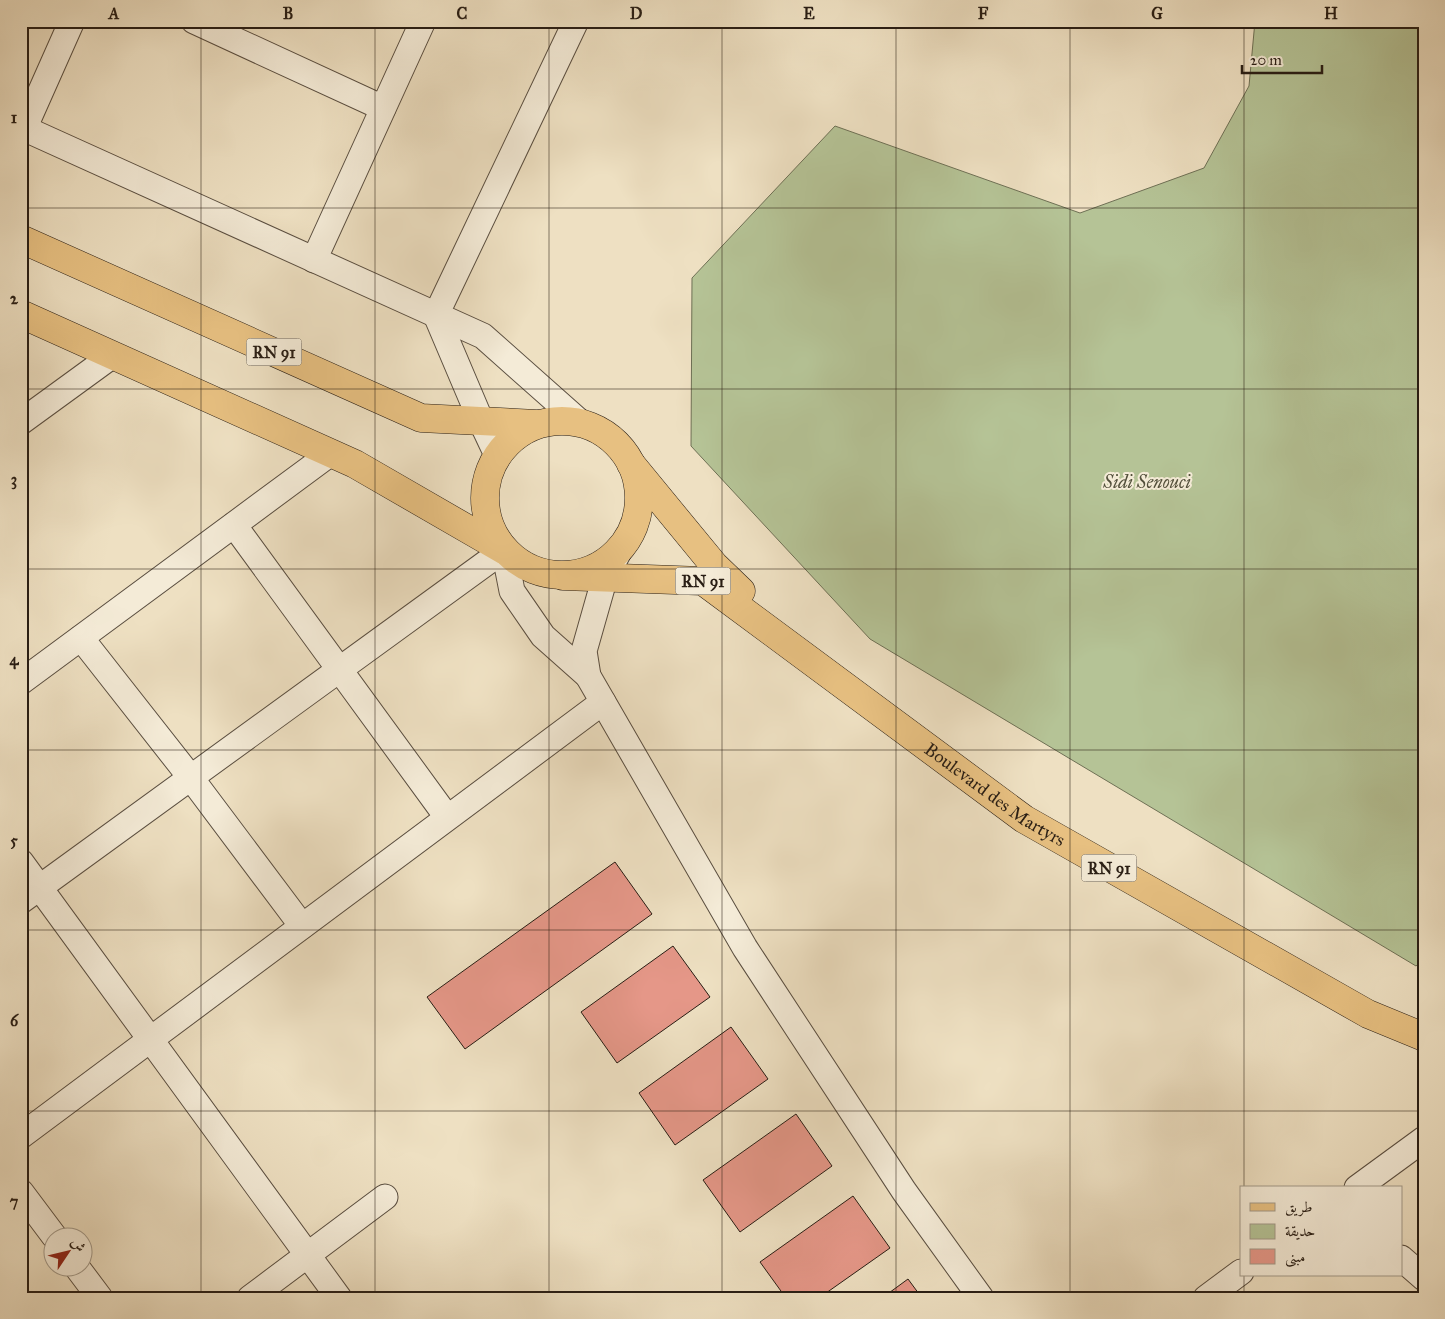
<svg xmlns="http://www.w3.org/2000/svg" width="1445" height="1319" font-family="'IM FELL Great Primer',Amiri,serif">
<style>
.green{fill:#b5c396;stroke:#6e7055}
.building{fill:#e59788;stroke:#281d14}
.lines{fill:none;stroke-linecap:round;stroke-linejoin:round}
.street-casing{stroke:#5a4e40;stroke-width:27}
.primary-casing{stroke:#281d14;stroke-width:29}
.highway-casing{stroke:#281d14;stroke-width:29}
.street{stroke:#f4ebd7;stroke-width:25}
.primary{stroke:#e7c081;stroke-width:28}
.highway{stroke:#e7c081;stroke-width:28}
.grid{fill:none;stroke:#281d14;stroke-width:1;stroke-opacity:0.55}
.labels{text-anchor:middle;stroke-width:4;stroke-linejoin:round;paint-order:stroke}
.shield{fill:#f4ebd7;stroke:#655b4e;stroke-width:1}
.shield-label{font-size:16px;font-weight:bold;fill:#281d14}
.park-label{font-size:18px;font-style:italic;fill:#524f3b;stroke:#f4ebd7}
.street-label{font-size:18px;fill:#281d14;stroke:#f4ebd7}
.neatline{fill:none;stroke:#281d14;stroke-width:2}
.grid-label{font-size:16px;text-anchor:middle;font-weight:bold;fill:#281d14}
</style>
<rect width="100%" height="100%" fill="#eee0c2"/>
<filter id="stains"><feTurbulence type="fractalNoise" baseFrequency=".004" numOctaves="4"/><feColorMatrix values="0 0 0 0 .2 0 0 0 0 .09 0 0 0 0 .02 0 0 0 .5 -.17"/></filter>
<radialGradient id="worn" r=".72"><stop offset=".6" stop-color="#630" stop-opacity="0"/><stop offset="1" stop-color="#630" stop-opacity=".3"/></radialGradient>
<path class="green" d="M1255,21H1424V959L1416,966L870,639L691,446L692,278L835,126L1080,213L1204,168L1249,86Z"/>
<g class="building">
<path d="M615,862L652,914L465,1049L427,997Z"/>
<path d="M673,946L710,997L617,1063L581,1012Z"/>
<path d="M731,1027L768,1079L675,1145L639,1093Z"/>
<path d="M796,1114L832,1166L740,1232L703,1180Z"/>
<path d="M853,1196L890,1248L819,1298H786L760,1262Z"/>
<path d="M908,1279L922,1298H882Z"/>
</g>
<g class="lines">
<g class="street-casing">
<g id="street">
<path d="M194,21L383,108"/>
<path d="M21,127L483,336L581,423"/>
<path d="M24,129L72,21"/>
<path d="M314,260L423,21"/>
<path d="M21,422L113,355"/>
<path d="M497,455L481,421L436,315L576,21"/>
<path d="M234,525L447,817"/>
<path d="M81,638L191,778L302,926"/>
<path d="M588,676L584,651L605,577L621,548"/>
<path d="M21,682L331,453"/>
<path d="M21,862L339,1298"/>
<path d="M21,901L504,550L512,591L543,636L588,676L745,948L904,1191L981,1298"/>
<path d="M21,1136L603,702"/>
<path d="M1357,1188L1424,1139"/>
<path d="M21,1192L54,1236"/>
<path d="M1401,1258L1424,1278"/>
<path d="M76,1266L100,1298"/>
<path d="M250,1298L385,1197"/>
<path d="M1206,1298L1241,1272"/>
</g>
</g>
<g class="primary-casing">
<g id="primary">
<path d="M631,464L714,565L741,591"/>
<path id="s1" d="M563,576L703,581L1024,819L1368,1014L1424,1037"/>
</g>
</g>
<g class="highway-casing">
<g id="highway">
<path d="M21,239L421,418L537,424"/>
<path d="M21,314L355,464L504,550"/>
<circle cx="562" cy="498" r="77"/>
</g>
</g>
<use href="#street" class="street"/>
<use href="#primary" class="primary"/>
<use href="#highway" class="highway"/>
</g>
<path class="grid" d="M201,21V1298M375,21V1298M549,21V1298M722,21V1298M896,21V1298M1070,21V1298M1244,21V1188M21,208H1424M21,389H1424M21,569H1424M21,750H1424M21,930H1424M21,1111H1424M1244,1275V1298"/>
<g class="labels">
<g class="shield">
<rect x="246.5" y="338.5" width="55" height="27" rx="4"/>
<rect x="675.5" y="567.5" width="55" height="27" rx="4"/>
<rect x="1081.5" y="854.5" width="55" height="27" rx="4"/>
</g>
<g class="shield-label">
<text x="274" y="358">RN 91</text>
<text x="703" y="587">RN 91</text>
<text x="1109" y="874">RN 91</text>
</g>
<g class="park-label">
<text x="1147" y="488">Sidi Senouci</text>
</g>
<g class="street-label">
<text dy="6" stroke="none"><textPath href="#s1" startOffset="502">Boulevard des Martyrs</textPath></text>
</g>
</g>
<rect width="1445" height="1319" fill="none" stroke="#eee0c2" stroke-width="55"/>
<rect x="1240" y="1186" width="162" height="90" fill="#f4ebd7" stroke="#a29989"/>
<rect x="1250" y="1203" width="25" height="8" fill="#e7c081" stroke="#a29989"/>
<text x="1285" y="1212" font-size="15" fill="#281d14">طريق</text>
<rect x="1250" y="1224" width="25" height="15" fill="#b5c396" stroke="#a29989"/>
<text x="1285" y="1236" font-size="15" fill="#281d14">حديقة</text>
<rect x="1250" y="1249" width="25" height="15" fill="#e59788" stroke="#a29989"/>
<text x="1285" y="1262" font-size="15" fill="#281d14">مبنى</text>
<g transform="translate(68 1252) rotate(55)"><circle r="24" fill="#f4ebd7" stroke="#a29989"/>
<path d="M0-4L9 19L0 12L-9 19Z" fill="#8f2418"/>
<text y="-8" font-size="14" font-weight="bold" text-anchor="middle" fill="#281d14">ش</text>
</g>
<path d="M1242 65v8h80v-8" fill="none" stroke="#281d14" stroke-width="2.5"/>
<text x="1250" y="65" font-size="15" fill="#281d14" stroke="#f4ebd7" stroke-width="4" paint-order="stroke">20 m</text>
<rect x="28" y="28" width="1390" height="1264" class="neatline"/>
<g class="grid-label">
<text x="114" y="19">A</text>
<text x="288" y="19">B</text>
<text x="462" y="19">C</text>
<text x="636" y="19">D</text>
<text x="809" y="19">E</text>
<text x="983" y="19">F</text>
<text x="1157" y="19">G</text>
<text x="1331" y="19">H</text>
<text x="14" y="123">1</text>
<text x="14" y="304">2</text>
<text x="14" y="485">3</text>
<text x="14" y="665">4</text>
<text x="14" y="846">5</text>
<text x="14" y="1026">6</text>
<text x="14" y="1207">7</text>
</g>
<rect width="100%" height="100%" filter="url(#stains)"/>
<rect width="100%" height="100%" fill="url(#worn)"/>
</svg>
